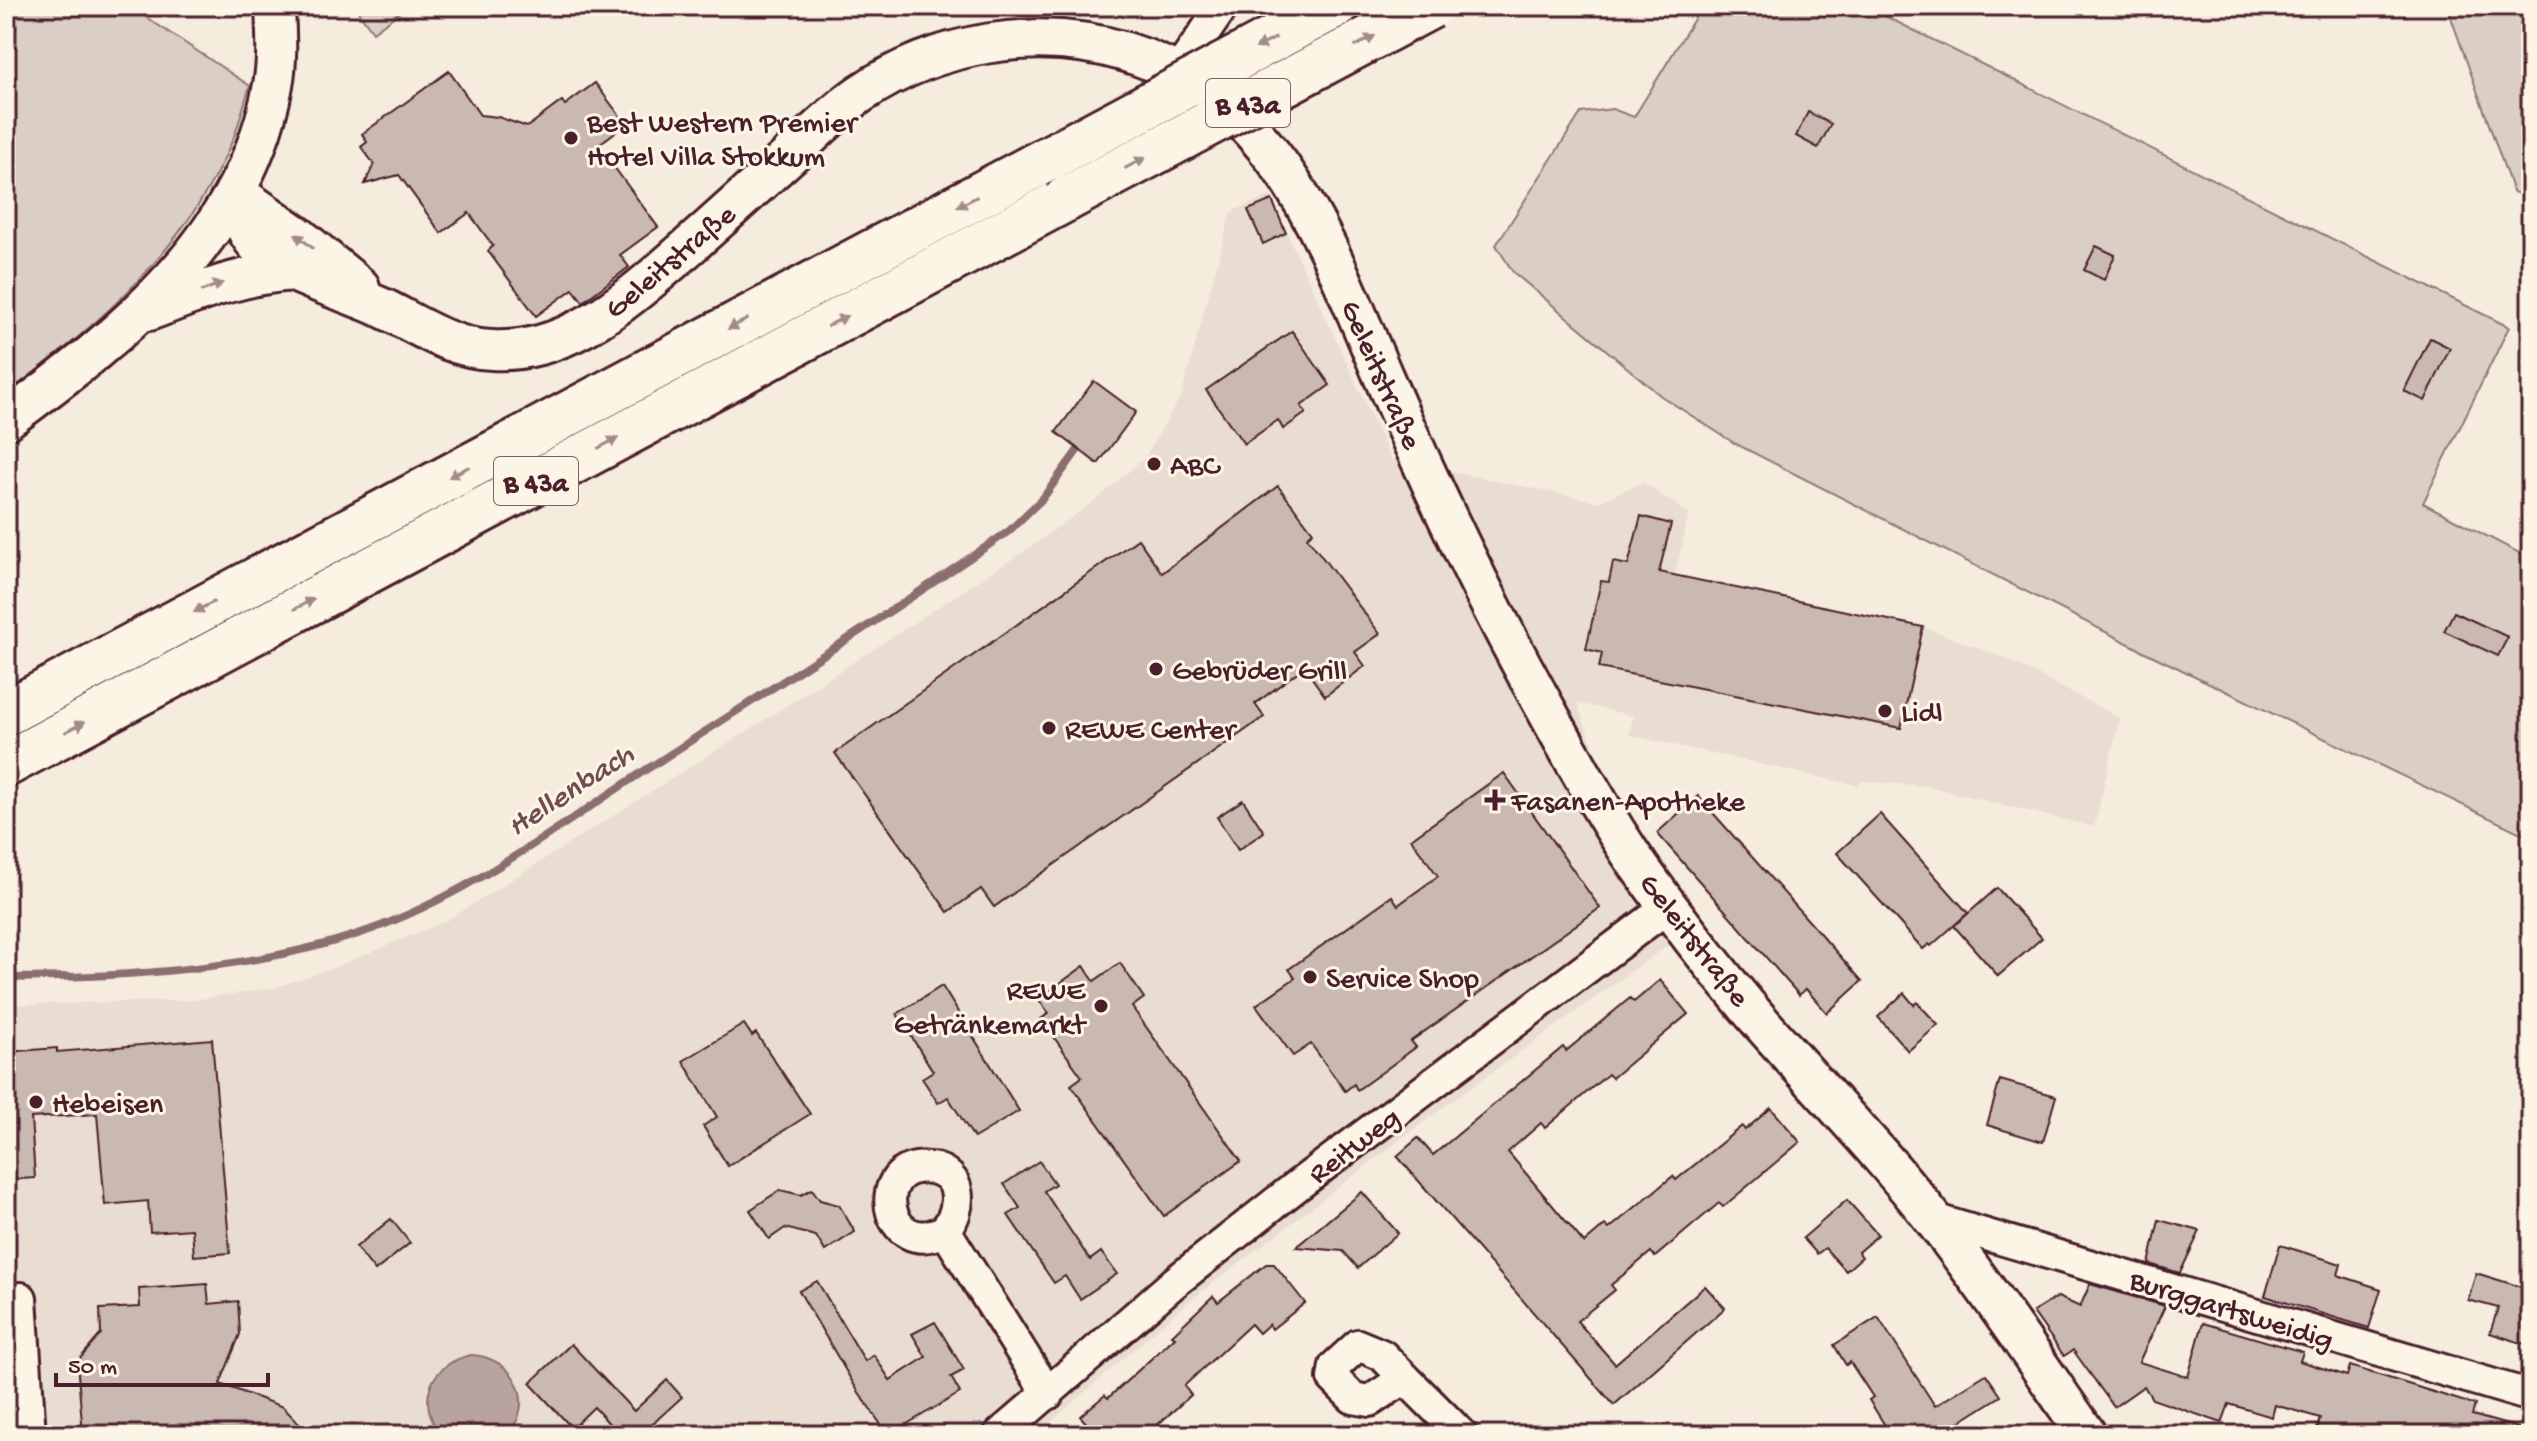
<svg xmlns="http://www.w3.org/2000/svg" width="2537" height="1441" font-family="'Gochi Hand',sans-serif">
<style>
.built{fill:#e8ddd0}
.green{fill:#dbcec4;stroke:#927678;stroke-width:2}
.water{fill:#b8a39e;stroke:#8c6e70;stroke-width:2}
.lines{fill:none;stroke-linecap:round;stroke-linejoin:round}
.stream{stroke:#8c6e70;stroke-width:8}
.building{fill:#cab9b1;stroke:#4a1f2b;stroke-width:2}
.minor-casing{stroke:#4a1f2b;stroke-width:36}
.major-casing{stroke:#4a1f2b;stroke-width:44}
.highway-casing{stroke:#4a1f2b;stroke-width:50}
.minor{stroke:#fcf5e5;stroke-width:30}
.major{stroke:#fcf5e5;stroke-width:38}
.highway{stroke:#fcf5e5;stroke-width:44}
.highway-bridge-casing{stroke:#4a1f2b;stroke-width:50;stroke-linecap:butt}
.highway-bridge{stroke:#fcf5e5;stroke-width:44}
.oneway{fill:#a38a88}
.poi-dot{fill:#4a1f2b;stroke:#fcf5e5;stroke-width:3}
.labels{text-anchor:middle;stroke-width:6;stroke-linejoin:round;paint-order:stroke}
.shield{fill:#fcf5e5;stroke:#7f5f63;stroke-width:2}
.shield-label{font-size:28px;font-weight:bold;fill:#4a1f2b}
.poi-label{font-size:30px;fill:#4a1f2b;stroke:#fcf5e5;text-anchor:start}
.street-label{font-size:30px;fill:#4a1f2b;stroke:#fcf5e5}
.water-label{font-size:32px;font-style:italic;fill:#704d53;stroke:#fcf5e5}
</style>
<rect width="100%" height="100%" fill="#f5ecde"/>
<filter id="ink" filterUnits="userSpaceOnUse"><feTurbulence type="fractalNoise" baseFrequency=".0125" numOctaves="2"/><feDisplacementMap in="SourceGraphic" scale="16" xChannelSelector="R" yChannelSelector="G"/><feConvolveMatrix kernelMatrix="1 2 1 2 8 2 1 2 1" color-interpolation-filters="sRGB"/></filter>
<g filter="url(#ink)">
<path class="built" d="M1270,196L1391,459L1599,502L1643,482L1689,514L1675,575L1923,627L2005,658L2120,718L2094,827L1931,787L1860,781L1859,786L1629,735L1633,716L1577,703L1610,791L1704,919L1437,1112L1188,1302L1036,1435H6V1005L193,1000L273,988L333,968L446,921L760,723L1029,548L1100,497L1146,456L1182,394L1231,212Z"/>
<g class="green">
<path d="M6,6H129L250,86C244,103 240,122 233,139C187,249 99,325 6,394Z"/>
<path d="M354,6H408L373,32Z"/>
<path d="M1702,6H1865L2509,327L2423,503L2531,559V838L2147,653L1734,443L1661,396L1513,272L1496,245L1581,113L1612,109L1634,117Z"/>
<path d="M2447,6H2531V198L2513,192Z"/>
</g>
<path class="water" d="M471,1355C514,1357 538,1402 507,1435H441C415,1401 430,1364 471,1355Z"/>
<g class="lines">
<path class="stream" d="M6,978C123,977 253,970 364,932C465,897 552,831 641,773C764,693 888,615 1009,531L1043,498L1077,451"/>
</g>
<g class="building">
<path d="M449,71L480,115L498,117L527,127L562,101L565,105L595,83L626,124L598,145L658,227L620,255L629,267L583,302L573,289L536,316L488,251L493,246L469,213L441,233L399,175L365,184L374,164L361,147L367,142L362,134Z"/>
<path d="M1808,112L1831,124L1818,148L1796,136Z"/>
<path d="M1272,200L1286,233L1263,244L1248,210Z"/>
<path d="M2096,246L2115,255L2104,280L2084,270Z"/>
<path d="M1292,331L1330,385L1301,406L1306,413L1283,429L1278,420L1244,444L1206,390Z"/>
<path d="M2430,338L2450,348L2425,401L2404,391Z"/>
<path d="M1094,381L1136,412L1098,464L1056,432Z"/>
<path d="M1278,486L1313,532L1307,537L1380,634L1355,652L1365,666L1325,696L1304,667L1255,704L1264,717L994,907L981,889L948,912L835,753L1138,539L1162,573Z"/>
<path d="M1641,516L1671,524L1659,572L1923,627L1901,728L1599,668L1602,653L1586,649L1601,581L1609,582L1613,562L1628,565Z"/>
<path d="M2454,612L2508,637L2498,656L2444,631Z"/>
<path d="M1504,773L1600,908L1411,1041L1416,1047L1381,1073L1357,1090L1354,1084L1345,1091L1311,1044L1293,1056L1256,1005L1295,978L1289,969L1392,896L1398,905L1438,876L1411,839Z"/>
<path d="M1698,796L1862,981L1827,1013L1806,989L1799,995L1657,833Z"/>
<path d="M1243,800L1264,832L1238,850L1217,817Z"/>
<path d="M1880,814L1968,913L1931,946L1929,944L1923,949L1837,853Z"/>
<path d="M1997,888L2042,938L1998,976L1954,926Z"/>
<path d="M1120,963L1144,998L1132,1007L1241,1161L1164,1216L1071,1085L1082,1077L1041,1019L1049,1013L1038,999L1084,966L1094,981Z"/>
<path d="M1660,980L1688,1014L1612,1078L1608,1074L1545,1128L1541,1123L1508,1152L1584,1243L1605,1225L1609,1229L1673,1176L1676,1180L1742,1126L1745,1130L1771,1108L1800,1142L1723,1207L1719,1203L1655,1257L1651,1252L1611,1285L1615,1290L1577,1321L1615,1364L1705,1286L1725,1308L1614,1405L1397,1156L1418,1138L1433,1155L1563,1047L1566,1051L1630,998L1634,1002Z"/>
<path d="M942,986L1019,1111L974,1138L948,1097L938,1103L922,1078L933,1071L897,1014Z"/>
<path d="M1904,993L1914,1005L1917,1002L1938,1025L1908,1051L1878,1017Z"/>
<path d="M744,1024L752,1036L756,1033L810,1114L728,1166L703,1126L717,1117L683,1061Z"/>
<path d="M212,1039L230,1253L194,1256L192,1229L150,1232L148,1201L105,1205L97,1114L31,1118L35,1178L6,1180V1052L57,1048V1052Z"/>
<path d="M2000,1080L2056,1096L2043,1142L1987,1125Z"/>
<path d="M1039,1161L1055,1184L1044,1191L1090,1260L1101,1252L1117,1274L1080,1299L1065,1276L1054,1283L1008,1215L1020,1208L1004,1184Z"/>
<path d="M812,1189L820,1200L839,1205L855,1232L825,1251L816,1236L785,1228L769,1239L750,1210L780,1190L801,1195Z"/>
<path d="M1362,1192L1398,1233L1358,1268L1343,1251L1296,1247Z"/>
<path d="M1847,1200L1878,1235L1858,1252L1862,1257L1846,1271L1825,1248L1817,1254L1803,1238Z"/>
<path d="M391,1219L410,1243L375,1271L356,1247Z"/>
<path d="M2159,1220L2200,1231L2180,1273L2149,1264Z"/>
<path d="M2280,1245L2341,1264L2338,1275L2381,1289L2369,1328L2265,1296Z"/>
<path d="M1266,1264H1274L1305,1303L1272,1329L1269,1324L1259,1333L1251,1324L1184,1386L1191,1395L1146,1435H1097L1080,1416L1105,1395L1108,1398L1175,1337L1172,1335L1213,1296L1218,1302Z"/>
<path d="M2476,1273L2531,1290V1346L2490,1333L2498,1308L2468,1300Z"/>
<path d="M817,1281L865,1361L874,1355L890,1380L926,1357L912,1334L935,1322L964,1370L951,1377L960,1393L888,1435L856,1388L799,1291Z"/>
<path d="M207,1284L209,1304L238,1301L240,1334L220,1384L283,1407L310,1435H151V1433L83,1435L77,1362L101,1334L100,1309L140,1307L139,1289Z"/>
<path d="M2090,1284L2165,1306L2139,1362L2188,1377L2203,1323L2303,1352L2300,1361L2347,1376L2350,1366L2475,1405L2472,1415L2519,1428L2518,1435H2315L2320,1418L2275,1405L2272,1417L2229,1404L2222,1423L2152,1399L2144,1386L2114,1407L2073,1350L2064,1356L2033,1312L2058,1297L2080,1307Z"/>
<path d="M1878,1317L1935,1406L1986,1374L2001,1396L1939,1435H1891L1869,1400L1873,1397L1850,1362L1846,1365L1834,1345Z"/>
<path d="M571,1344L634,1411L667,1380L682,1397L649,1427L656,1435H607L614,1429L594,1407L572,1428L530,1383Z"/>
</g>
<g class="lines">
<g class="minor-casing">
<g id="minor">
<path d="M1177,73L1223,6"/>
<path d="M1933,1219L2531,1396"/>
<path d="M945,1230C884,1263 867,1160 930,1168C964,1172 962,1211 945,1230L1048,1394"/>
<path d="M21,1298L30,1435"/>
<path d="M1405,1378L1370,1401L1353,1398L1333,1378L1335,1366L1358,1345L1382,1355L1462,1435"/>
<path d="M999,1435L1175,1282L1298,1185L1669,906"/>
</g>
</g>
<g class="major-casing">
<g id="major">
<path d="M235,192C244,255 283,269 338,290C355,297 373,303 389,311C422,328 454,349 492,350C559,354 616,310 663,269C705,233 746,195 787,158C811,136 834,112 860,94C937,42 1037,25 1126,52C1280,99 1326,243 1383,376C1433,491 1487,604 1548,713C1577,766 1606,819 1640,868C1675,917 1712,965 1751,1011C1811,1081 1877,1147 1934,1220C1988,1289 2037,1363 2087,1435"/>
<path d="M235,192L298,236L360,287"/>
<path d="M149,311C198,292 242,274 295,271"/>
<path d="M6,420C123,334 246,237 273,85C278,59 276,33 275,6"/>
</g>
</g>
<g class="highway-casing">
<g id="highway">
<path d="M6,713L1036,165"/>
<path d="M6,764L1066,199"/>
</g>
</g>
<use href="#minor" class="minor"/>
<use href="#major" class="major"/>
<use href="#highway" class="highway"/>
<g class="highway-bridge-casing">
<g id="highway-bridge">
<path d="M1036,165L1335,6"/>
<path d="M1066,199L1431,6"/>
</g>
</g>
<use href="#highway-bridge" class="highway-bridge"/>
</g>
<defs><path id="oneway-solid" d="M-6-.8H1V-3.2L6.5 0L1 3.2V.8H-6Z" transform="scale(2)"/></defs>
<g class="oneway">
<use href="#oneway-solid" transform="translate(1365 41) rotate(-28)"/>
<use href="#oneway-solid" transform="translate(1266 43) rotate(152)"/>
<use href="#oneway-solid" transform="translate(1135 163) rotate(-28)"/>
<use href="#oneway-solid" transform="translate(967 202) rotate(152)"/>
<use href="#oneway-solid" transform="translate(304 241) rotate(-142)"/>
<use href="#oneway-solid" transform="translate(212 287) rotate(-21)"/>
<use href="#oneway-solid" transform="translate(837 321) rotate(-28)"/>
<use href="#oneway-solid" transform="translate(738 324) rotate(152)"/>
<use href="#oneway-solid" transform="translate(608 443) rotate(-28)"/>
<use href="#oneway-solid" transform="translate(459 472) rotate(152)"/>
<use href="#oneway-solid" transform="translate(304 604) rotate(-28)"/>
<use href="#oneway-solid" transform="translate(204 607) rotate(152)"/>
<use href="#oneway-solid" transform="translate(75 727) rotate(-28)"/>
</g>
</g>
<g class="poi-dot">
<circle cx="571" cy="138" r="8"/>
<circle cx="1154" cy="464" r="8"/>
<circle cx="1156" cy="669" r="8"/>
<circle cx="1885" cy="711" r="8"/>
<circle cx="1049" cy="728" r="8"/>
<path d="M1491 788h8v8h8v8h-8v8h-8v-8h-8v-8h8z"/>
<circle cx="1310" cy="977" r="8"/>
<circle cx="1101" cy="1006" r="8"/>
<circle cx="36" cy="1102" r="8"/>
</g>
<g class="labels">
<g class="shield">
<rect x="1206" y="79" width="84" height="48" rx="6"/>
<rect x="494" y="457" width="84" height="48" rx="6"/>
</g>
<g class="shield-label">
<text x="1248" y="113">B 43a</text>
<text x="536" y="491">B 43a</text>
</g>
<g class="poi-label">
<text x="587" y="131">Best Western Premier<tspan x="587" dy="34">Hotel Villa Stokkum</tspan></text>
<text x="1170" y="474">ABC</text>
<text x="1172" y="679">Gebrüder Grill</text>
<text x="1901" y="721">Lidl</text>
<text x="1065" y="738">REWE Center</text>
<text x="1511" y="810">Fasanen-Apotheke</text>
<text x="1326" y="987">Service Shop</text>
<text x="1085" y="999" text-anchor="end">REWE<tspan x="1085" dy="34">Getränkemarkt</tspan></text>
<text x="52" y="1112">Hebeisen</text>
</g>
<g class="street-label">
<text transform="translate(669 260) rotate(-40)" y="10">Geleitstraße</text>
<text transform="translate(1383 374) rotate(66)" y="10">Geleitstraße</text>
<text transform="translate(1696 939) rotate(52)" y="10">Geleitstraße</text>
<text transform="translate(1353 1144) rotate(-37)" y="10">Reitweg</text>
<text transform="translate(2232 1308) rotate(17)" y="10">Burggartsweidig</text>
</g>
<g class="water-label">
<text transform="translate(569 788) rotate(-33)" y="11">Hellenbach</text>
</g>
</g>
<rect width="2537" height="1441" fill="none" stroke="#fcf5e5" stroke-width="32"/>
<rect x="16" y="16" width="2505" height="1409" fill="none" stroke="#4a1f2b" stroke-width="3" filter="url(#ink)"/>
<path d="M56 1373v12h212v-12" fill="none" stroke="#4a1f2b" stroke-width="4"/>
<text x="68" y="1373" font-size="24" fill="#4a1f2b" stroke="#fcf5e5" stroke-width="6" paint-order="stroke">50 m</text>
</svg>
